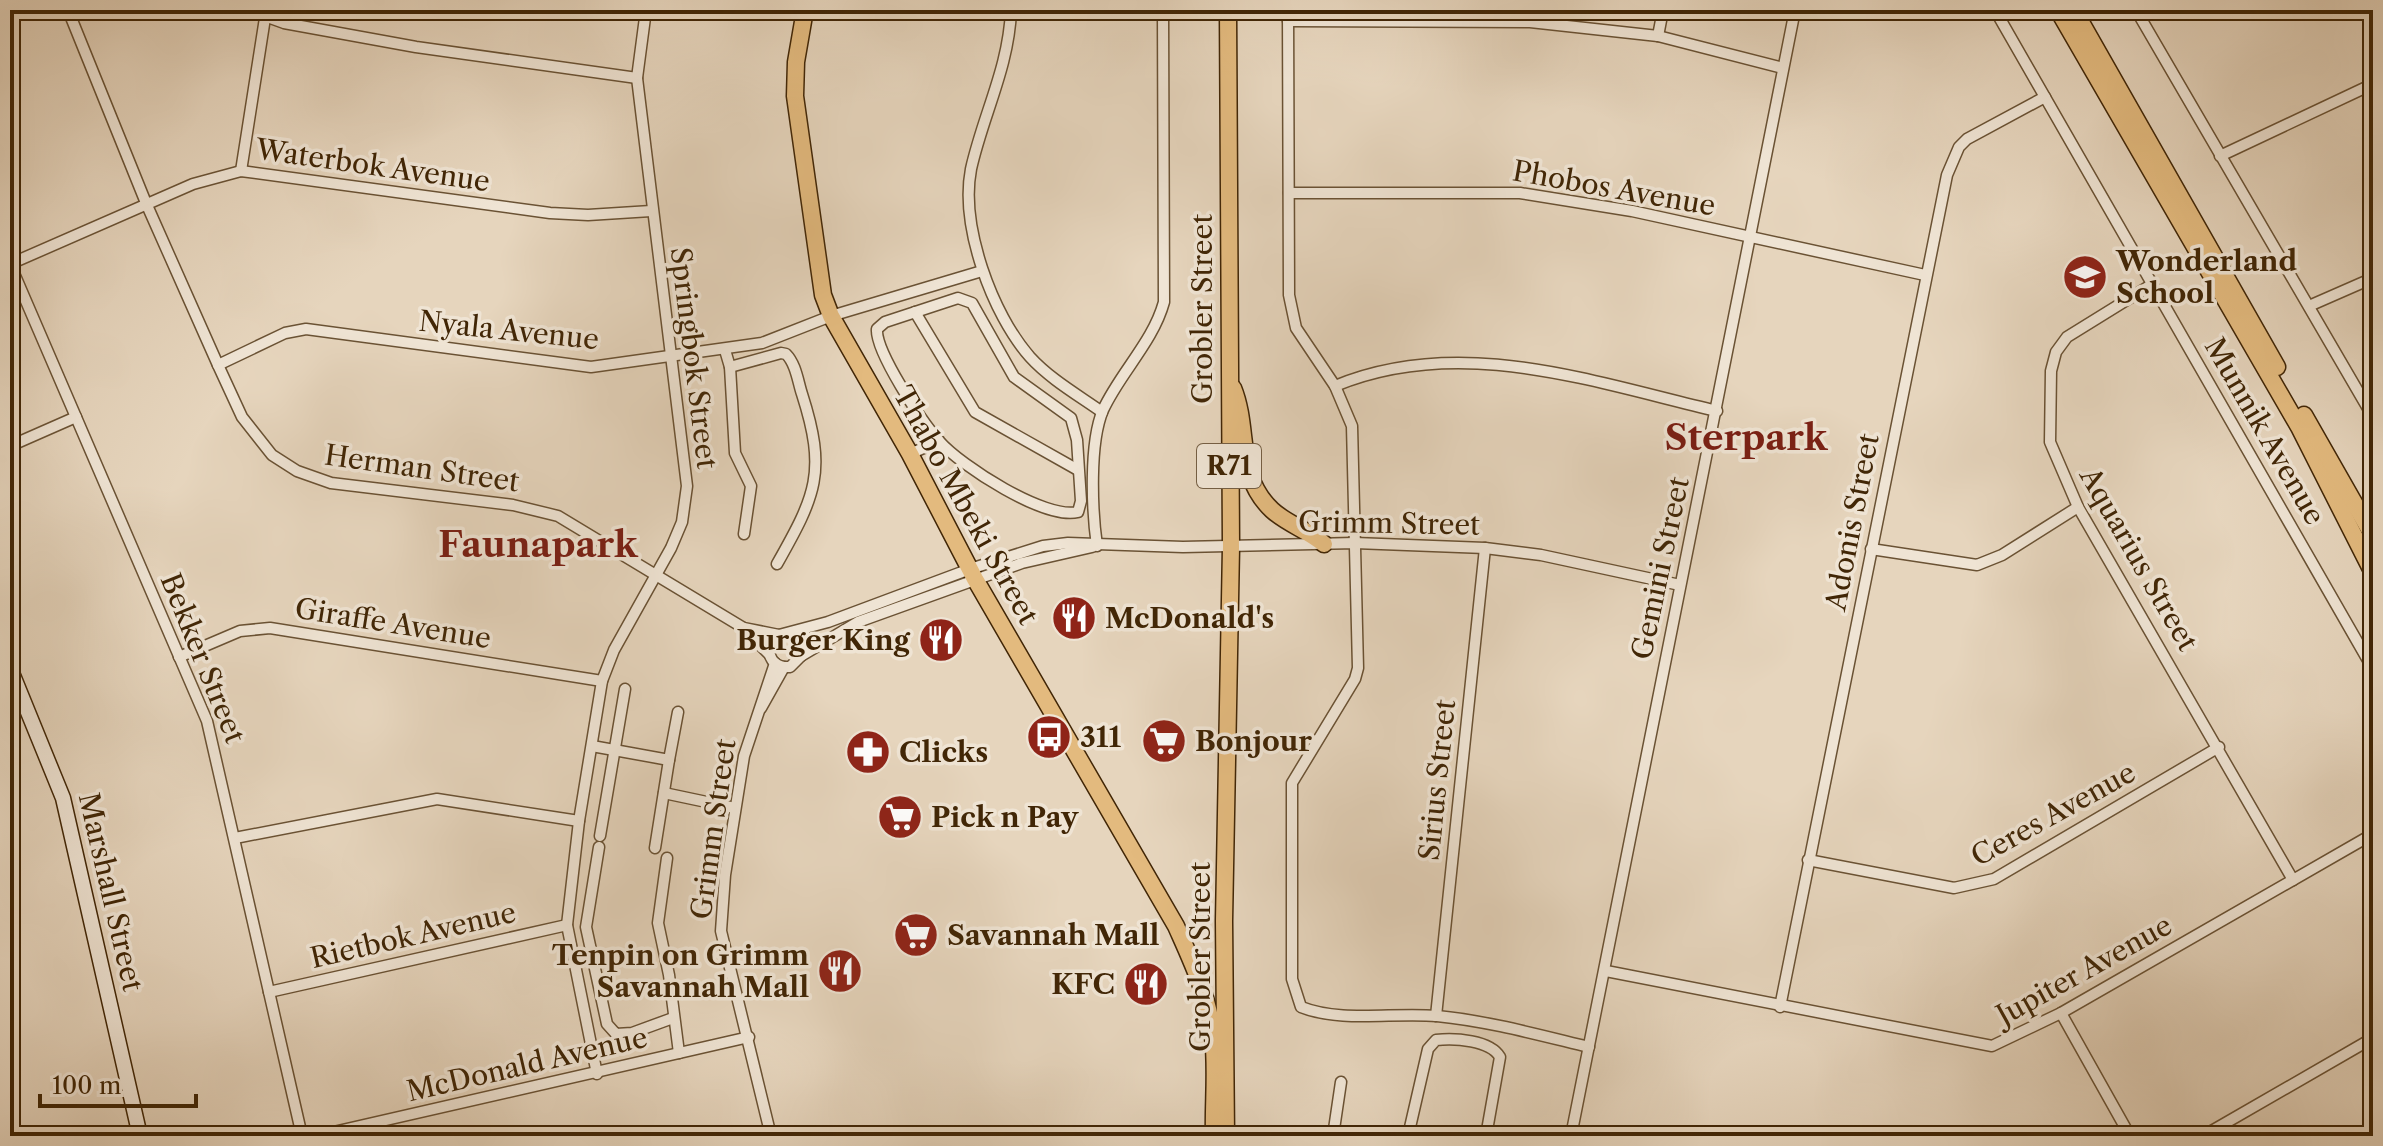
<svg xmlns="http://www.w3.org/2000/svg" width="2383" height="1146" font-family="'Libre Caslon Text',serif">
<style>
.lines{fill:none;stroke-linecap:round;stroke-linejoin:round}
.street-casing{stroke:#6a5234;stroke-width:13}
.secondary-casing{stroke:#412606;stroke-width:17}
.primary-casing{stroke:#412606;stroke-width:19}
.street{stroke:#efe4d4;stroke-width:10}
.secondary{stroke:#efe4d4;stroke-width:14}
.primary{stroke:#e3ba7e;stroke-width:16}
.labels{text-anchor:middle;stroke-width:7;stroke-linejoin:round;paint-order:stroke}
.shield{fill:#efe4d4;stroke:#755f44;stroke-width:2}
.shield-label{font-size:26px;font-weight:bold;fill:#412606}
.street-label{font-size:28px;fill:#412606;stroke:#efe4d4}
.poi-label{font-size:28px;font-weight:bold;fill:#412606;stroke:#efe4d4;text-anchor:start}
.district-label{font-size:36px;font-weight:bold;fill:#7a1f14;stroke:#efe4d4}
</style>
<rect width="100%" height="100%" fill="#e6d5bd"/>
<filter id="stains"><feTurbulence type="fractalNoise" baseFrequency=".0025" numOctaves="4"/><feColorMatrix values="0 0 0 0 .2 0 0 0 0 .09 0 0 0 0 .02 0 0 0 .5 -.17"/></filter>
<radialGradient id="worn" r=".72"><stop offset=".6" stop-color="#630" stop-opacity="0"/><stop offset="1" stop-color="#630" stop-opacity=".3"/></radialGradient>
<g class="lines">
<g class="street-casing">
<g id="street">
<path d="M68,10L146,203L218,365L242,417L272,455L297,471L331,483L513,505L558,516L742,627L769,654"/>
<path d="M248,10L284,23L416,47L637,78"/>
<path d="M1011,10C1009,67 983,115 971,169C960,226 992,314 1030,357C1050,379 1078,395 1102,412"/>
<path d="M1288,10L1289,295L1296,328L1335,386L1352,426L1358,668L1355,679L1292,783V979L1301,1007C1341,1023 1394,1012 1437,1016C1488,1021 1539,1035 1589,1047"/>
<path d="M1995,10L2373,669"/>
<path d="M2136,10L2373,417"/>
<path d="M1288,21L1530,22L1658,36L1783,68"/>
<path d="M1658,36L1663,10"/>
<path d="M2220,156L2373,84"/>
<path d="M241,171L265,18"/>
<path d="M1289,193H1520L1632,211L1925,275"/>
<path d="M2151,285L2067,337L2056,352L2051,371L2050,442L2078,507L2293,880"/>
<path d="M958,298L972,303L1014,377L1071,418L1077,440L1081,501L1078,512C1045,520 961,466 939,441C922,422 875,351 877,329L885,322Z"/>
<path d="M2309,306L2373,278"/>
<path d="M915,312L975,412L1078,470"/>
<path d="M725,350L730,367L735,453L751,486L744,534"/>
<path d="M218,365L285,333L306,329L591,367L762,343L831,316L982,271"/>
<path d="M730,367L781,353L786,354C796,364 798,382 802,394C827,472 816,495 777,564"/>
<path d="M1335,386C1460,334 1592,382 1717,411"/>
<path d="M10,446L76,417"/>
<path d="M910,454L939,441"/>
<path d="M1097,546C1092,511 1089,443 1103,410C1120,373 1153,342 1164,302L1163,10"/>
<path d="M1871,549L1977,565L2002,555L2078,507"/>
<path d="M744,628L779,635"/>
<path d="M790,634L799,640L801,656L790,667C777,668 769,661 769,648L779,635L828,622L970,569L1043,546L1068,543L1183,547L1355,543L1485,548L1541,555L1680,585"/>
<path d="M801,656L858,622L1022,563L1092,547"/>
<path d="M179,657L240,631L270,628L602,681"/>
<path d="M761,708L784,667"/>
<path d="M592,746L669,760L678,712"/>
<path d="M664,793L735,808"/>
<path d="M600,836L625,689"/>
<path d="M235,838L437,799L579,821"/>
<path d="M599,847L586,927L607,1024L616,1034L632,1033L673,1018"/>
<path d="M655,848L669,760"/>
<path d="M667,858L658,923L669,975L679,1053"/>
<path d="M1808,860L1954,888L1994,879L2219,747"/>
<path d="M1606,971L1992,1046L2061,1013L2373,834"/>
<path d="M269,992L567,925"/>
<path d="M1780,1007L1947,175L1959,147L1967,139L2045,97"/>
<path d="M2061,1013L2130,1136"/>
<path d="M1436,1016L1485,548"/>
<path d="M597,1074L567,925L579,821L602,681L614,650L671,548L682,522L687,486L637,78L646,10"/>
<path d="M302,1136L207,721L10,264L193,184L241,171L550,213L588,215L651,211"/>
<path d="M316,1136L749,1037"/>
<path d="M771,1136L721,931L725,875L744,756L775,663"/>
<path d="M1333,1136L1341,1082"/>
<path d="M1408,1136L1428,1049L1436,1040C1455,1038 1490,1040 1500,1057L1486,1136"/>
<path d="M1571,1136L1795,10"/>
<path d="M2203,1136L2373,1038"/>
</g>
</g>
<g class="secondary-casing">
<path id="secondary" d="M10,668L63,798L140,1136"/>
</g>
<g class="primary-casing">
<g id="primary">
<path d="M805,10L796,62L795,96L823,295L831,316L910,454L975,579L1176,926C1192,962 1209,997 1213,1037C1217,1069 1213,1104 1214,1136"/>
<path d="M2058,10L2299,427L2373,573"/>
<path d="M2074,10L2277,367"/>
<path d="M1233,388C1250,430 1235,475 1272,510C1287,524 1308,530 1324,544"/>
<path d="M2304,415L2373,536"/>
<path d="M1226,1136L1224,921L1231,547L1228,10"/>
</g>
</g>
<use href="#street" class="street"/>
<use href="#secondary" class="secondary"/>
<use href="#primary" class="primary"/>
</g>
<defs>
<g id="school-disc" transform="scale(2.3)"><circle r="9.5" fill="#8f2418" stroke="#efe4d4"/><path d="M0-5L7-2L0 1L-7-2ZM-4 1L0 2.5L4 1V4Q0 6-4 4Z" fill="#fff"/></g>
<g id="restaurant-disc" transform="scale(2.3)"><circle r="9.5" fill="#8f2418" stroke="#efe4d4"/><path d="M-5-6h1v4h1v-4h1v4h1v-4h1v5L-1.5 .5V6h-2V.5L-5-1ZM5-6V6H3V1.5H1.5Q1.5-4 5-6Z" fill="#fff"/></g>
<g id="bus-disc" transform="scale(2.3)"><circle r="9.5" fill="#8f2418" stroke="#efe4d4"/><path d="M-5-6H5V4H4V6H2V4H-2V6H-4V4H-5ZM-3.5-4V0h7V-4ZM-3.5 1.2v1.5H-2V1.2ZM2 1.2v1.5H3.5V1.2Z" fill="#fff"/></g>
<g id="supermarket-disc" transform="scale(2.3)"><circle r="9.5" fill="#8f2418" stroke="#efe4d4"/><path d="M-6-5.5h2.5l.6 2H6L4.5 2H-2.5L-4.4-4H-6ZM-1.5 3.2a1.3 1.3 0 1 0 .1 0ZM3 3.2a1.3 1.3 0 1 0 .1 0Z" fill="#fff"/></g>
<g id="pharmacy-disc" transform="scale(2.3)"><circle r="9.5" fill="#8f2418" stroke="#efe4d4"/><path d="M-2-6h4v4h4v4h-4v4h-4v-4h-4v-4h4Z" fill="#fff"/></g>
</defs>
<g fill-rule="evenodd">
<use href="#school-disc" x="2085" y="277"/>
<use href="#restaurant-disc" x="1074" y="618"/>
<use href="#restaurant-disc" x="941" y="640"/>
<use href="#bus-disc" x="1049" y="737"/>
<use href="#supermarket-disc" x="1164" y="741"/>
<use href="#pharmacy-disc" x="868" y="752"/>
<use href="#supermarket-disc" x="900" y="817"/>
<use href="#supermarket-disc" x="916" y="935"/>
<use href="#restaurant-disc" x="840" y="971"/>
<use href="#restaurant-disc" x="1146" y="984"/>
</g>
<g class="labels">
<rect class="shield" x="1197" y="444" width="64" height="44" rx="6"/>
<g class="shield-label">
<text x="1229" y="475">R71</text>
</g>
<g class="street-label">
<text transform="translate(373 165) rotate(8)" y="10">Waterbok Avenue</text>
<text transform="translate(1614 188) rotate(10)" y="10">Phobos Avenue</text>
<text transform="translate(1202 309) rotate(-90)" y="10">Grobler Street</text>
<text transform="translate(509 330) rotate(6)" y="10">Nyala Avenue</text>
<text transform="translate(694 358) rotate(83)" y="10">Springbok Street</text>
<text transform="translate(2265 431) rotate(60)" y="10">Munnik Avenue</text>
<text transform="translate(422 468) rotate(8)" y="10">Herman Street</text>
<text transform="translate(966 505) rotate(61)" y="10">Thabo Mbeki Street</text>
<text transform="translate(1852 522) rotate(-79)" y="10">Adonis Street</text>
<text transform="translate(1389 523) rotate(1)" y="10">Grimm Street</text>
<text transform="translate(2139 559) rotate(60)" y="10">Aquarius Street</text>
<text transform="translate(1660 568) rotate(-78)" y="10">Gemini Street</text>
<text transform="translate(393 623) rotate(9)" y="10">Giraffe Avenue</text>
<text transform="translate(203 658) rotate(68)" y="10">Bekker Street</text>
<text transform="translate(1437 780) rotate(-84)" y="10">Sirius Street</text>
<text transform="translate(2053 814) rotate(-29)" y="10">Ceres Avenue</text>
<text transform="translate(713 829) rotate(-82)" y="10">Grimm Street</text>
<text transform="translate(111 892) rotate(77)" y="10">Marshall Street</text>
<text transform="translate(413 935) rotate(-13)" y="10">Rietbok Avenue</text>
<text transform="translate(1200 957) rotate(-90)" y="10">Grobler Street</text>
<text transform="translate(2084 970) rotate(-29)" y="10">Jupiter Avenue</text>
<text transform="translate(527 1064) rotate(-13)" y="10">McDonald Avenue</text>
</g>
<g class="poi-label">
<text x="2116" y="271">Wonderland<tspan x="2116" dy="32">School</tspan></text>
<text x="1105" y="628">McDonald's</text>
<text x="910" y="650" text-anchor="end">Burger King</text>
<text x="1080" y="747">311</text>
<text x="1195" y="751">Bonjour</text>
<text x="899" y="762">Clicks</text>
<text x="931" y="827">Pick n Pay</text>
<text x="947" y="945">Savannah Mall</text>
<text x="809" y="965" text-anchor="end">Tenpin on Grimm<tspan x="809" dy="32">Savannah Mall</tspan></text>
<text x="1115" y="994" text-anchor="end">KFC</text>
</g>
<g class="district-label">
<text x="1746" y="450">Sterpark</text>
<text x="538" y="557">Faunapark</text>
</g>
</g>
<rect width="2383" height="1146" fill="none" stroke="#e6d5bd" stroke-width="40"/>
<rect x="12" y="12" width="2359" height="1122" fill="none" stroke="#412606" stroke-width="4"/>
<rect x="20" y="20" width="2343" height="1106" fill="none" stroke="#412606" stroke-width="2"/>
<path d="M40 1094v12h156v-12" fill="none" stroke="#412606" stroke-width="4"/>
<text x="52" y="1094" font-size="24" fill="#412606" stroke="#efe4d4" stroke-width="6" paint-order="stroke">100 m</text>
<rect width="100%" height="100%" filter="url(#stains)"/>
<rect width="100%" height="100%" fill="url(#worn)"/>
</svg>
